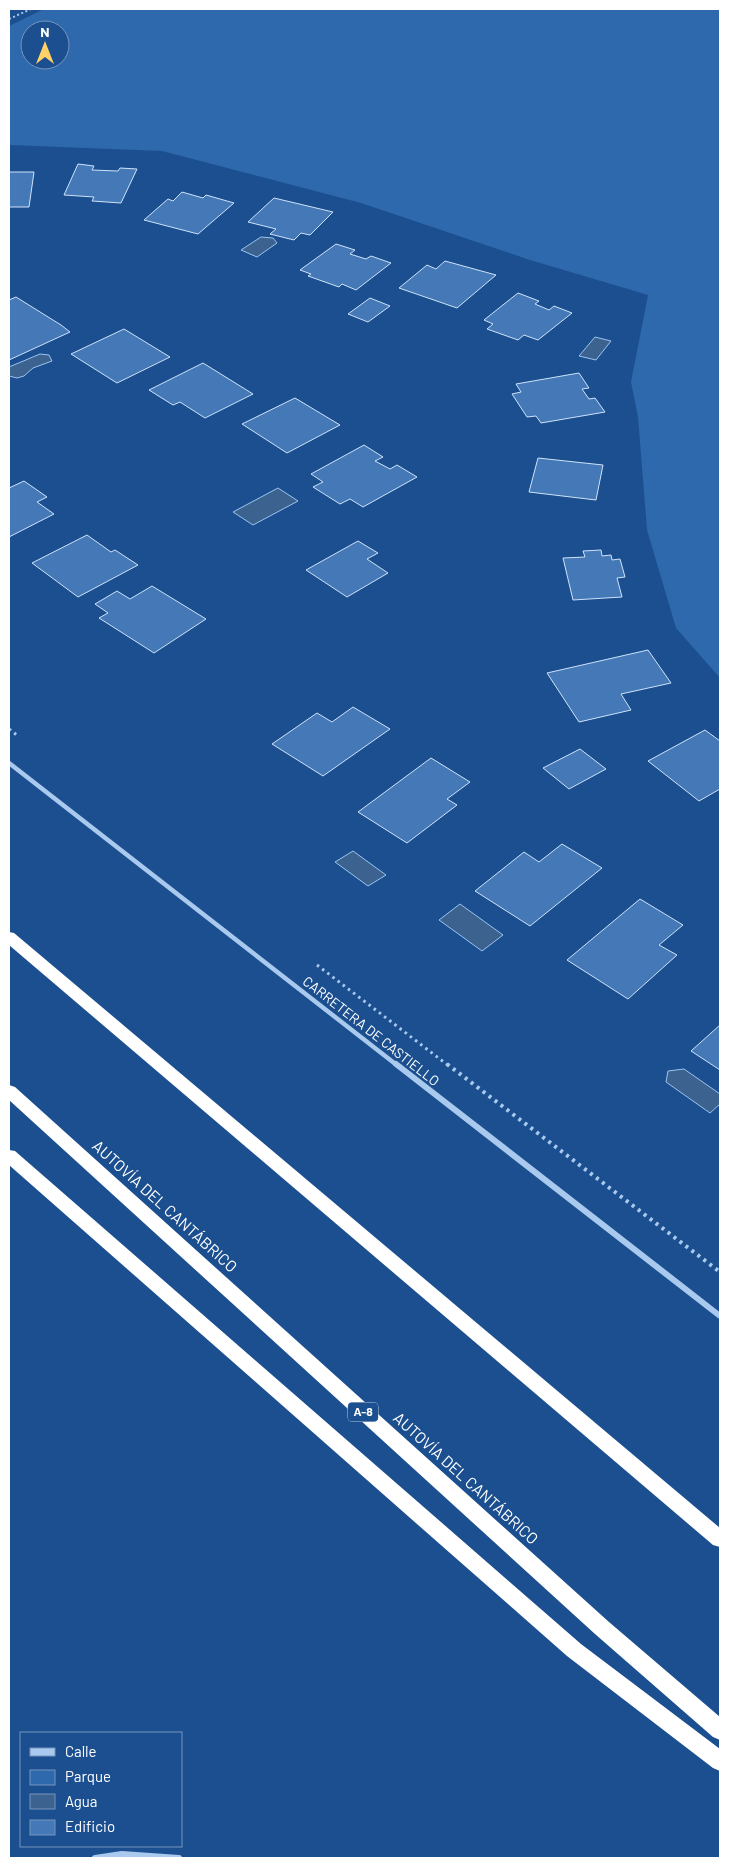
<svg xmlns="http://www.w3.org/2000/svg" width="729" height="1867" font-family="Barlow,sans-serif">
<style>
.green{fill:#2e69ad;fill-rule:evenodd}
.water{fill:#3c6290;stroke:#9cc4f0}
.building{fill:#4478b7;stroke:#cfe3fa}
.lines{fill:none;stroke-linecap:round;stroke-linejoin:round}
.path-far2{stroke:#a9c9ee;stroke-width:2;stroke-dasharray:2 2.5;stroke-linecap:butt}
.path-far1{stroke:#a9c9ee;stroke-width:3;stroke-dasharray:2.5 4;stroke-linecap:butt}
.path{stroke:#a9c9ee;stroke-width:4;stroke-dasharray:3 4.5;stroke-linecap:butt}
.minor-far1{stroke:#a9c9ee;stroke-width:4.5}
.minor{stroke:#a9c9ee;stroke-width:6}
.motorway{fill:#fff;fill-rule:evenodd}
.labels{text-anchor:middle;stroke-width:4;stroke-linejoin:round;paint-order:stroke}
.shield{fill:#1b4f8f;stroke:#bbcadd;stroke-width:1}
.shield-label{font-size:12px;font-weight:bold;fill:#fff}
.street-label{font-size:14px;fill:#fff;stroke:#1b4f8f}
.near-street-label{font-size:16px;fill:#fff;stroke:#1b4f8f}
</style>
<rect width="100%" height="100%" fill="#1b4f8f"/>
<path class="green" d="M44,9H720V678L676,628L647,530L638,417L631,382L648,295L530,260L361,203L162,151L9,145V26ZM30,30H60V60H30Z"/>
<g class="water">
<path d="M261,237L273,238L277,243L257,257L241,250Z"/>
<path d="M595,337L611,341L596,360L579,356Z"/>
<path d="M40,354L49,355L52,361L33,368L24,376L17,378L9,376V367Z"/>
<path d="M278,488L298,501L253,525L233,512Z"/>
<path d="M353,851L386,875L368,886L335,862Z"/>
<path d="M460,904L503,935L482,951L439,920Z"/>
<path d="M684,1069L720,1094V1104L710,1113L666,1082L668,1071Z"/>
</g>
<g class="building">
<path d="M78,164L94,166L92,170L118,171L120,168L137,169L121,203L92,201L94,197L64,195Z"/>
<path d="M9,172H34L29,207H9Z"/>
<path d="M182,192L203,198L206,195L234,203L198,234L144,220L168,199L173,201Z"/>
<path d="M274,198L333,212L310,235L301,233L294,240L270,234L276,229L248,222Z"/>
<path d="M336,244L355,250L350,254L366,259L371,256L391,263L356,290L342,284L339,287L308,276L311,274L300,270Z"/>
<path d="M445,261L496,275L457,308L399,288L427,265L436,269Z"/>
<path d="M518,293L539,301L535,304L549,310L554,306L572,313L538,340L524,335L518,340L487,329L493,324L484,320Z"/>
<path d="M16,297L61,325L70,332L9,360V300Z"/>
<path d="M370,298L390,306L368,322L348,314Z"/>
<path d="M124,329L170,357L117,383L71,354Z"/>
<path d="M203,363L253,394L205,418L180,402L173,405L149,390Z"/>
<path d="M579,373L589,388L582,389L589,399L595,398L605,412L541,423L536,416L527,417L512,394L521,392L516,384Z"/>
<path d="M295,398L340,425L287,453L242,424Z"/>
<path d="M364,445L383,457L375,461L390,469L397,465L417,477L363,507L350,499L340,504L313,487L323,482L311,474Z"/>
<path d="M538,458L603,465L596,500L529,492Z"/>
<path d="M24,481L47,497L37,502L54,514L9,537V488Z"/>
<path d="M87,535L111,552L115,550L138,565L78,597L32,563Z"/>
<path d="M358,541L378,553L367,559L388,573L347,597L306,570Z"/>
<path d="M601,550L602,556L611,555L612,560L620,559L625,577L617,578L622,597L573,600L563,558L585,557L583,551Z"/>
<path d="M152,586L206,619L154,653L99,618L108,613L95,604L117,591L130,599Z"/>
<path d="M648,650L671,683L621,694L631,710L579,722L547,673Z"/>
<path d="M353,707L390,729L323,776L272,744L317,713L332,722Z"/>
<path d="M705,730L720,741V789L699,801L648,761Z"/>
<path d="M580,749L606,769L569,789L543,768Z"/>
<path d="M431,758L470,782L447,799L457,805L407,843L358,812Z"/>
<path d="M562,844L602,868L530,926L475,891L524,852L539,862Z"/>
<path d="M640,899L683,925L659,945L677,955L628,999L567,960Z"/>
<path d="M720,1025V1070L691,1051Z"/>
</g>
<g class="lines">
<path class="path-far2" d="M9,19L31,9"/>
<g class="path-far1">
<path d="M9,729L18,736"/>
<path d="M317,965L449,1066"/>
</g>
<path class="path" d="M447,1064L720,1272"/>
<path class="minor-far1" d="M9,763L398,1066"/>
<g class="minor">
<path d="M396,1064L720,1316"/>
<path d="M95,1858L122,1854L179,1858"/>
</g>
<g class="motorway">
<path d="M9,932L14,933L720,1528V1547L713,1545L9,945Z"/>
<path d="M9,1085L15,1087L609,1622L720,1717V1740L713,1737L595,1634L9,1100Z"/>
<path d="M9,1150L15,1151L581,1644L720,1749V1771L713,1768L567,1656L9,1165Z"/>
</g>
</g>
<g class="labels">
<rect class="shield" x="348" y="1402.5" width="30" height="19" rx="4"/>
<g class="shield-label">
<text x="363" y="1416">A-8</text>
</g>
<g class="street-label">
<text transform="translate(371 1031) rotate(38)" y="5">CARRETERA DE CASTIELLO</text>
</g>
<g class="near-street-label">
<text transform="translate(165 1206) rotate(42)" y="6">AUTOVÍA DEL CANTÁBRICO</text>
<text transform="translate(466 1478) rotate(42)" y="6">AUTOVÍA DEL CANTÁBRICO</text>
</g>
</g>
<rect width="729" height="1867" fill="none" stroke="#ffffff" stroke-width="20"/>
<rect x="20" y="1732" width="162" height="115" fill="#1b4f8f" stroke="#7695bc"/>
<rect x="30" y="1748" width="25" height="8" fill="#a9c9ee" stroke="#7695bc"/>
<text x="65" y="1757" font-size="15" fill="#ffffff">Calle</text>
<rect x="30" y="1770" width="25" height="15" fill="#2e69ad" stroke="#7695bc"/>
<text x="65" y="1782" font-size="15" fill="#ffffff">Parque</text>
<rect x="30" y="1794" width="25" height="15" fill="#3c6290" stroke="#7695bc"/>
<text x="65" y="1807" font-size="15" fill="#ffffff">Agua</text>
<rect x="30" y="1820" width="25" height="15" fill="#4478b7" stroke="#7695bc"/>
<text x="65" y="1832" font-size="15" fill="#ffffff">Edificio</text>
<g transform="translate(45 45)"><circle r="24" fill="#1b4f8f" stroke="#7695bc"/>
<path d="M0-4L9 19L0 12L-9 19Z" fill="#ffd166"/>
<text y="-8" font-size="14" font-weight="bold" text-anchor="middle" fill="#ffffff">N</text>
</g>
</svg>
